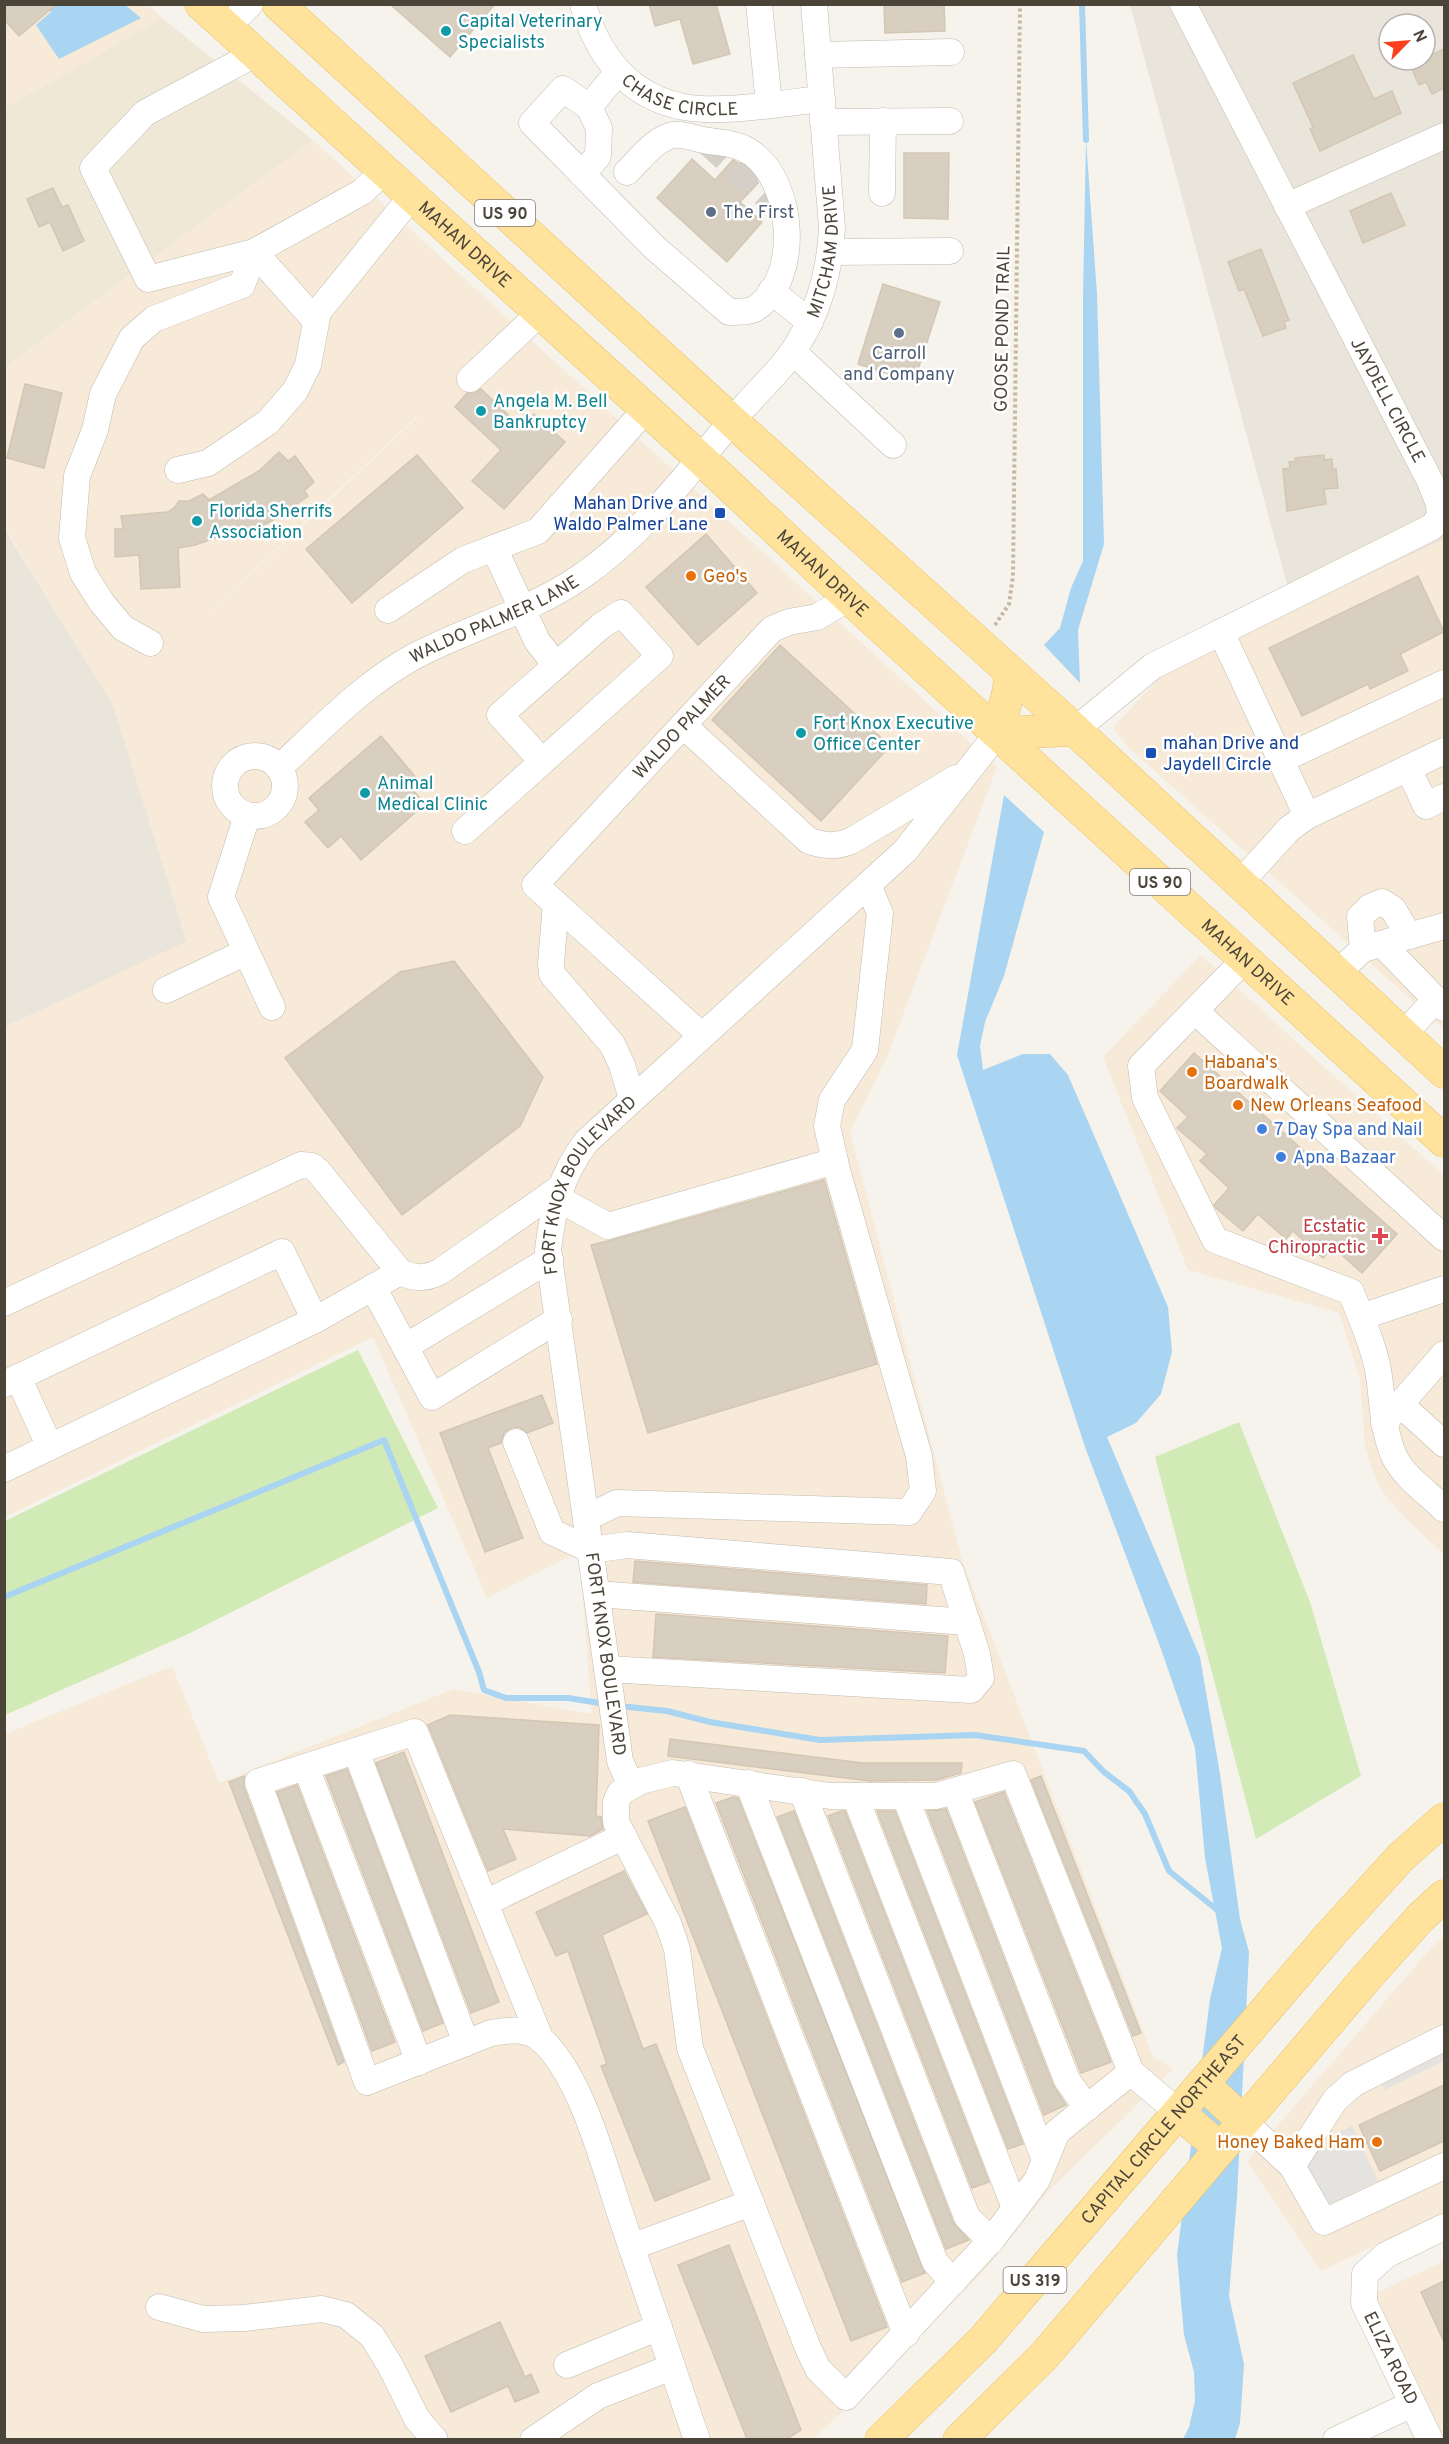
<svg xmlns="http://www.w3.org/2000/svg" width="1449" height="2444" font-family="Overpass,sans-serif">
<style>
.residential{fill:#eae5da;fill-rule:evenodd}
.commercial{fill:#f7ead8;fill-rule:evenodd}
.education{fill:#efe8d6}
.green{fill:#d2eab5}
.parking{fill:#e5e3e0}
.water{fill:#a9d4f2}
.lines{fill:none;stroke-linecap:round;stroke-linejoin:round}
.stream{stroke:#a9d4f2;stroke-width:6}
.building{fill:#d8cfc1;stroke:#d3c7b4;stroke-width:1.5}
.minor-tunnel{stroke:#d4d0c8;stroke-width:26;stroke-dasharray:26 13;stroke-linecap:butt}
.minor-casing{stroke:#c2bbae;stroke-width:27}
.major-casing{stroke:#e6c16a;stroke-width:33}
.path{stroke:#c4b79f;stroke-width:4;stroke-dasharray:3 3;stroke-linecap:butt}
.minor{stroke:#fff;stroke-width:26}
.major{stroke:#ffe39c;stroke-width:32}
.culture-dot{fill:#0f9aa8;stroke:#fff;stroke-width:2}
.service-dot{fill:#5c6f8a;stroke:#fff;stroke-width:2}
.transit-dot{fill:#1a4fb4;stroke:#fff;stroke-width:2}
.food-dot{fill:#e8710a;stroke:#fff;stroke-width:2}
.shop-dot{fill:#3f7fe0;stroke:#fff;stroke-width:2}
.health-dot{fill:#e0444e;stroke:#fff;stroke-width:2}
.labels{text-anchor:middle;stroke-width:5;stroke-linejoin:round;paint-order:stroke}
.shield{fill:#fff;stroke:#817c74;stroke-width:1.5}
.shield-label{font-size:16px;font-weight:bold;fill:#4b4439}
.culture-label{font-size:18px;fill:#0d838f;stroke:#fff;text-anchor:start}
.street-label{font-size:18px;fill:#4b4439;stroke:#fff}
.service-label{font-size:18px;fill:#4e5e75;stroke:#fff;text-anchor:start}
.transit-label{font-size:18px;fill:#164399;stroke:#fff;text-anchor:end}
.food-label{font-size:18px;fill:#c56008;stroke:#fff;text-anchor:start}
.shop-label{font-size:18px;fill:#366cbe;stroke:#fff;text-anchor:start}
.health-label{font-size:18px;fill:#be3a42;stroke:#fff;text-anchor:end}
</style>
<rect width="100%" height="100%" fill="#f6f3ec"/>
<g class="residential">
<path d="M1130,5H1444V540L1294,610ZM1389,24H1425V60H1389Z"/>
<path d="M4,528L113,705L187,942L5,1027Z"/>
</g>
<g class="commercial">
<path d="M5,5H148L162,18L50,83L5,107Z"/>
<path d="M313,140L997,767L887,1057L850,1132L961,1557L1153,2057L1173,2069L1048,2192L984,2271L867,2389L813,2439H5V1734L172,1666L219,1783L454,1689L592,1714L579,1552L487,1598L373,1337L5,1517V1027L187,941L113,705L5,528V367ZM416,417L417,418L198,624L299,527Z"/>
<path d="M1444,539V1029L1129,748L1113,727L1167,670Z"/>
<path d="M1201,955L1444,1176V1554L1404,1517L1383,1492L1374,1475L1365,1447L1360,1379L1339,1313L1188,1270L1103,1057Z"/>
<path d="M1444,1936V2213L1321,2271L1247,2161L1432,1947Z"/>
<path d="M1444,2261V2439L1374,2294Z"/>
</g>
<path class="education" d="M162,18L313,140L5,367V107L50,83Z"/>
<g class="green">
<path d="M358,1350L438,1508L188,1634L5,1715V1521Z"/>
<path d="M1239,1422L1310,1602L1361,1776L1256,1839L1155,1457Z"/>
</g>
<g class="parking">
<path d="M1444,2038V2061L1385,2090L1376,2071Z"/>
<path d="M1352,2126L1378,2181L1317,2210L1295,2161L1330,2146L1327,2138Z"/>
</g>
<g class="water">
<path d="M45,5H125L141,18L59,59L36,25L51,12Z"/>
<path d="M1086,140L1097,294L1104,544L1078,630L1080,683L1044,645L1060,628L1071,588L1083,561V293Z"/>
<path d="M1004,795L1044,832L1004,976L985,1022L980,1046L983,1070L1023,1054H1050L1068,1075L1168,1307L1172,1352L1161,1394L1136,1423L1107,1437L1200,1657L1220,1774L1240,1919L1249,1952L1237,2197L1229,2296L1244,2364L1240,2423L1235,2439H1183L1189,2427L1195,2401L1194,2372L1184,2335L1177,2255L1210,1999L1222,1948L1205,1858L1195,1748L1161,1649L1085,1447L957,1055Z"/>
</g>
<g class="lines">
<g class="stream">
<path d="M1082,4L1086,140"/>
<path d="M4,1597L384,1440L479,1672L484,1690L506,1698H568L606,1704"/>
<path d="M619,1706L667,1711L710,1722L820,1740L975,1735L1084,1751L1104,1772L1129,1791L1145,1814L1169,1871L1216,1909"/>
</g>
</g>
<g class="building">
<path d="M4,4H57L19,36L4,19Z"/>
<path d="M390,4H495L450,57Z"/>
<path d="M649,4H716L730,54L693,64L680,19L655,26Z"/>
<path d="M884,4H944L945,31L885,33Z"/>
<path d="M1444,49V88L1432,94L1426,82L1419,85L1410,65Z"/>
<path d="M1353,55L1374,99L1392,91L1401,113L1320,151L1310,129L1313,127L1293,83Z"/>
<path d="M904,153H949L948,219L904,218Z"/>
<path d="M692,159L715,180L733,160L743,166L758,183L740,202L762,222L727,262L657,198Z"/>
<path d="M53,188L62,207L68,205L84,241L63,251L50,222L39,227L27,199Z"/>
<path d="M1391,193L1405,225L1363,243L1350,211Z"/>
<path d="M1261,249L1289,320L1284,322L1286,328L1263,336L1244,289L1239,291L1228,262Z"/>
<path d="M883,284L940,302L914,382L858,364Z"/>
<path d="M25,384L62,393L44,468L7,458Z"/>
<path d="M481,389L521,427L534,414L565,442L504,509L472,481L501,450L455,407L467,393H474Z"/>
<path d="M279,452L288,461L295,456L314,482L304,491L308,496L277,518L237,539L233,532L195,545L178,548L180,587L141,589L139,555L115,557V529H123L121,516L168,512L175,507L179,501H189L203,494L209,500L259,471Z"/>
<path d="M417,455L463,508L352,603L306,549Z"/>
<path d="M1324,455V460L1332,459L1333,470L1336,469L1338,488L1324,489L1326,504L1287,511L1283,469L1290,468L1289,462L1296,461L1295,458Z"/>
<path d="M706,534L757,593L698,645L646,587Z"/>
<path d="M1418,576L1444,632L1400,654L1408,671L1370,689L1368,684L1302,716L1269,648Z"/>
<path d="M780,645L890,746L821,821L712,720Z"/>
<path d="M381,736L418,780L410,787L425,804L361,860L341,836L328,848L305,822L319,810L309,798Z"/>
<path d="M454,961L543,1077L520,1126L402,1215L285,1058L400,972Z"/>
<path d="M1194,1053L1397,1234L1362,1273L1333,1247L1323,1258L1293,1231L1286,1239L1258,1214L1243,1231L1216,1208L1214,1205L1229,1188L1200,1161L1207,1154L1177,1128L1188,1117L1160,1091Z"/>
<path d="M824,1180L877,1364L648,1433L591,1245L612,1240Z"/>
<path d="M542,1395L553,1423L527,1433L519,1427L511,1428L504,1433L501,1443L488,1448L523,1538L485,1552L440,1433Z"/>
<path d="M635,1561L927,1585L926,1604L633,1582Z"/>
<path d="M656,1614L948,1636L945,1673L653,1657Z"/>
<path d="M450,1715L599,1725L596,1816L601,1817L603,1829L590,1836L503,1829L516,1859L488,1871L428,1725Z"/>
<path d="M670,1739L863,1763H962L961,1773L936,1780L870,1781L668,1756Z"/>
<path d="M404,1752L499,2002L471,2013L376,1763Z"/>
<path d="M347,1769L443,2023L423,2031L326,1776Z"/>
<path d="M244,1776V1787L344,2062L338,2065L229,1782Z"/>
<path d="M1041,1776L1141,2033L1133,2036L1031,1780Z"/>
<path d="M297,1785L395,2042L372,2051L277,1792Z"/>
<path d="M1004,1792L1111,2062L1081,2073L975,1802Z"/>
<path d="M733,1797L738,1798L925,2273L902,2282L716,1803Z"/>
<path d="M685,1807L887,2327L851,2341L648,1821Z"/>
<path d="M946,1809L1053,2085L1066,2105L1044,2115L927,1811Z"/>
<path d="M794,1811L953,2222L969,2240L946,2249L777,1817Z"/>
<path d="M841,1811H845L989,2182L972,2188L828,1816Z"/>
<path d="M877,1811H895L1023,2144L1008,2149Z"/>
<path d="M624,1871L647,1914L602,1935L643,2049L656,2044L710,2179L655,2201L601,2066L607,2064L568,1951L556,1956L536,1912Z"/>
<path d="M1444,2085V2141L1380,2171L1359,2125Z"/>
<path d="M729,2245L801,2430L787,2439H747L678,2265Z"/>
<path d="M1444,2281V2342L1421,2292Z"/>
<path d="M500,2322L525,2377L531,2374L539,2392L515,2402L508,2386L451,2412L425,2356Z"/>
</g>
<g class="lines">
<path class="minor-tunnel" d="M706,141L784,212"/>
<g class="minor-casing">
<g id="minor">
<path id="s1" d="M583,4C597,55 629,97 684,107C722,114 782,103 822,99"/>
<path d="M759,4L769,104"/>
<path d="M226,28L250,4"/>
<path d="M255,54L145,113L93,168L148,279L254,252L316,321"/>
<path d="M818,55L951,52"/>
<path d="M589,107L618,72"/>
<path d="M823,122L950,121"/>
<path d="M582,174L598,156L599,128L589,107L563,89L532,123L655,248L729,312C737,311 749,313 756,308C801,278 794,185 753,154C740,144 724,143 709,141C698,140 684,133 673,135C655,139 640,159 627,172"/>
<path d="M882,193L883,121"/>
<path d="M1287,206L1444,136"/>
<path d="M831,252L950,251"/>
<path d="M771,291L810,322"/>
<path d="M793,352L893,445"/>
<path d="M470,379L540,313"/>
<path d="M178,470L208,463L268,422L295,391L308,365L318,312L412,196"/>
<path d="M494,548L537,641L556,665"/>
<path d="M388,610L463,560L538,531L646,409"/>
<path d="M1221,632L1307,816"/>
<path d="M150,643L123,628L102,603L83,573L72,538L77,476L95,430L103,394L132,338L154,319L242,285L254,252L362,192L384,171"/>
<path d="M683,725L809,841C826,846 835,847 851,841L956,778"/>
<path d="M1075,730L1153,666L1432,527L1440,517L1439,504L1430,481L1183,4"/>
<circle cx="255" cy="786" r="30"/>
<path d="M1281,760L1444,683"/>
<path id="s2" d="M279,768C322,728 363,684 415,656C468,628 529,612 579,578C646,533 693,465 745,406C765,384 786,365 800,340C821,305 830,267 832,228L814,4"/>
<path d="M1408,768L1426,806L1444,797"/>
<path d="M247,816L221,897L272,1007"/>
<path d="M465,831L660,656L621,613L601,626L500,715L542,761"/>
<path d="M1240,883L1289,829L1307,816L1444,751"/>
<path d="M556,904L551,963L552,974L612,1044L622,1065L632,1099"/>
<path d="M1382,944L1444,1008"/>
<path d="M1363,949L1360,917L1370,907L1382,902L1393,909L1409,936"/>
<path d="M1245,959L1141,1066L1145,1098L1215,1240L1351,1292C1361,1318 1373,1343 1378,1370C1383,1399 1382,1428 1394,1456C1404,1477 1428,1493 1444,1509"/>
<path d="M1337,973L1363,949L1444,926"/>
<path d="M166,990L246,952"/>
<path d="M1195,1011L1444,1238"/>
<path d="M1404,1034L1436,999"/>
<path id="s3" d="M702,1036L535,885L772,629L789,622L817,617L849,598"/>
<path d="M557,1198L608,1226L835,1161"/>
<path d="M373,1287L432,1397L559,1319"/>
<path d="M4,1303L301,1165L312,1166L318,1171L400,1272C416,1279 426,1279 441,1271L560,1188"/>
<path d="M1361,1317L1444,1289"/>
<path d="M405,1347L550,1259"/>
<path d="M18,1377L50,1447"/>
<path d="M4,1384L282,1252L315,1320"/>
<path d="M1400,1404L1444,1444"/>
<path d="M1384,1423L1444,1354"/>
<path d="M516,1442L552,1532L591,1550L627,1545L951,1572L977,1654L981,1678L971,1690L607,1669"/>
<path d="M4,1469L315,1320L400,1272"/>
<path d="M586,1518L617,1503L909,1512L923,1491L919,1456L837,1170L827,1126L832,1100L865,1050L880,913L868,885"/>
<path d="M597,1594L967,1622"/>
<path d="M356,1751L466,2043"/>
<path d="M306,1767L419,2062"/>
<path d="M688,1774L906,2334"/>
<path d="M748,1783L935,2262L953,2282"/>
<path id="s4" d="M631,1786L620,1761L548,1250C553,1208 560,1177 586,1142L905,851L998,733"/>
<path d="M802,1791L967,2217L991,2241"/>
<path d="M955,1791L1067,2080L1087,2108"/>
<path d="M855,1796L1015,2208"/>
<path d="M905,1796L1045,2160"/>
<path d="M485,1903L624,1836"/>
<path d="M541,2040L415,1732L258,1782L367,2082L491,2033C509,2030 528,2027 543,2041C583,2080 604,2166 622,2219C647,2293 672,2366 697,2440"/>
<path d="M1131,2072L1057,2132L1037,2180L993,2238L846,2397L818,2369L808,2348L690,2048L677,1949L668,1923L616,1822V1802L620,1793L640,1781L673,1773L830,1796H936L1013,1774L1131,2072L1179,2113"/>
<path d="M1243,2121L1292,2166L1324,2222L1444,2166"/>
<path d="M1292,2166L1335,2100L1353,2084L1444,2038"/>
<path d="M631,2247L751,2203"/>
<path d="M159,2307L203,2319L244,2318L322,2309L346,2315L372,2336L390,2365L417,2419L435,2440"/>
<path d="M567,2365L659,2327"/>
<path d="M533,2440L598,2396L672,2367"/>
<path d="M1336,2440L1412,2404"/>
<path d="M1430,2440L1364,2303L1365,2274L1386,2255L1444,2227"/>
</g>
</g>
<g class="major-casing">
<g id="major">
<path id="s5" d="M201,4L701,459L849,598L1444,1141"/>
<path d="M278,4L732,421L1075,730L1444,1072"/>
<path d="M998,733L1075,730"/>
<path d="M998,733L1009,689L1010,672"/>
<path d="M1203,2084L1243,2121"/>
<path d="M1179,2113L1220,2148"/>
<path id="s6" d="M881,2440L983,2340L1330,1935L1401,1857L1444,1819"/>
<path d="M959,2440L1044,2356L1368,1976L1421,1917L1444,1896"/>
</g>
</g>
<path class="path" d="M995,625L1009,604L1013,576L1020,4"/>
<use href="#minor" class="minor"/>
<use href="#major" class="major"/>
</g>
<g class="culture-dot">
<circle cx="446" cy="31" r="6"/>
<circle cx="481" cy="411" r="6"/>
<circle cx="197" cy="521" r="6"/>
<circle cx="801" cy="733" r="6"/>
<circle cx="365" cy="793" r="6"/>
</g>
<g class="service-dot">
<circle cx="711" cy="212" r="6"/>
<circle cx="899" cy="333" r="6"/>
</g>
<g class="transit-dot">
<rect x="714" y="507" width="12" height="12" rx="3"/>
<rect x="1145" y="747" width="12" height="12" rx="3"/>
</g>
<g class="food-dot">
<circle cx="691" cy="576" r="6"/>
<circle cx="1192" cy="1072" r="6"/>
<circle cx="1238" cy="1105" r="6"/>
<circle cx="1377" cy="2142" r="6"/>
</g>
<g class="shop-dot">
<circle cx="1262" cy="1129" r="6"/>
<circle cx="1281" cy="1157" r="6"/>
</g>
<path class="health-dot" d="M1377 1227h6v6h6v6h-6v6h-6v-6h-6v-6h6z"/>
<g class="labels">
<g class="shield">
<rect x="475" y="200" width="60" height="26" rx="4.5"/>
<rect x="1130" y="869" width="60" height="26" rx="4.5"/>
<rect x="1003.5" y="2267" width="63" height="26" rx="4.5"/>
</g>
<g class="shield-label">
<text x="505" y="219">US 90</text>
<text x="1160" y="888">US 90</text>
<text x="1035" y="2286">US 319</text>
</g>
<g class="culture-label">
<text x="458" y="27">Capital Veterinary<tspan x="458" dy="21">Specialists</tspan></text>
<text x="493" y="407">Angela M. Bell<tspan x="493" dy="21">Bankruptcy</tspan></text>
<text x="209" y="517">Florida Sherrifs<tspan x="209" dy="21">Association</tspan></text>
<text x="813" y="729">Fort Knox Executive<tspan x="813" dy="21">Office Center</tspan></text>
<text x="377" y="789">Animal<tspan x="377" dy="21">Medical Clinic</tspan></text>
</g>
<g class="street-label">
<text dy="6" stroke="none"><textPath href="#s1" startOffset="146">CHASE CIRCLE</textPath></text>
<text dy="6" stroke="none"><textPath href="#s5" startOffset="357">MAHAN DRIVE</textPath></text>
<text dy="6" stroke="none"><textPath href="#s2" startOffset="778">MITCHAM DRIVE</textPath></text>
<text transform="translate(1002 329) rotate(-89)" y="6">GOOSE POND TRAIL</text>
<text transform="translate(1388 400) rotate(62)" y="6">JAYDELL CIRCLE</text>
<text dy="6" stroke="none"><textPath href="#s5" startOffset="843">MAHAN DRIVE</textPath></text>
<text dy="6" stroke="none"><textPath href="#s2" startOffset="264">WALDO PALMER LANE</textPath></text>
<text dy="6" stroke="none"><textPath href="#s3" startOffset="441">WALDO PALMER</textPath></text>
<text dy="6" stroke="none"><textPath href="#s5" startOffset="1419">MAHAN DRIVE</textPath></text>
<text dy="6" stroke="none"><textPath href="#s4" startOffset="621">FORT KNOX BOULEVARD</textPath></text>
<text transform="translate(606 1654) rotate(82)" y="6">FORT KNOX BOULEVARD</text>
<text dy="6" stroke="none"><textPath href="#s6" startOffset="420">CAPITAL CIRCLE NORTHEAST</textPath></text>
<text transform="translate(1391 2358) rotate(64)" y="6">ELIZA ROAD</text>
</g>
<g class="service-label">
<text x="723" y="218">The First</text>
<text x="899" y="359" text-anchor="middle">Carroll<tspan x="899" dy="21">and Company</tspan></text>
</g>
<g class="transit-label">
<text x="708" y="509">Mahan Drive and<tspan x="708" dy="21">Waldo Palmer Lane</tspan></text>
<text x="1163" y="749" text-anchor="start">mahan Drive and<tspan x="1163" dy="21">Jaydell Circle</tspan></text>
</g>
<g class="food-label">
<text x="703" y="582">Geo's</text>
<text x="1204" y="1068">Habana's<tspan x="1204" dy="21">Boardwalk</tspan></text>
<text x="1250" y="1111">New Orleans Seafood</text>
<text x="1365" y="2148" text-anchor="end">Honey Baked Ham</text>
</g>
<g class="shop-label">
<text x="1274" y="1135">7 Day Spa and Nail</text>
<text x="1293" y="1163">Apna Bazaar</text>
</g>
<g class="health-label">
<text x="1366" y="1232">Ecstatic<tspan x="1366" dy="21">Chiropractic</tspan></text>
</g>
</g>
<rect width="1449" height="2444" fill="none" stroke="#4b4439" stroke-width="12"/>
<g transform="translate(1407 42) rotate(65)"><circle r="28" fill="#ffffff" stroke="#b7b4b0" stroke-width="1.5"/>
<path d="M0-4.5L10 22L0 15L-10 22Z" fill="#fc3f1d"/>
<text y="-9" font-size="16" font-weight="bold" text-anchor="middle" fill="#4b4439">N</text>
</g>
</svg>
